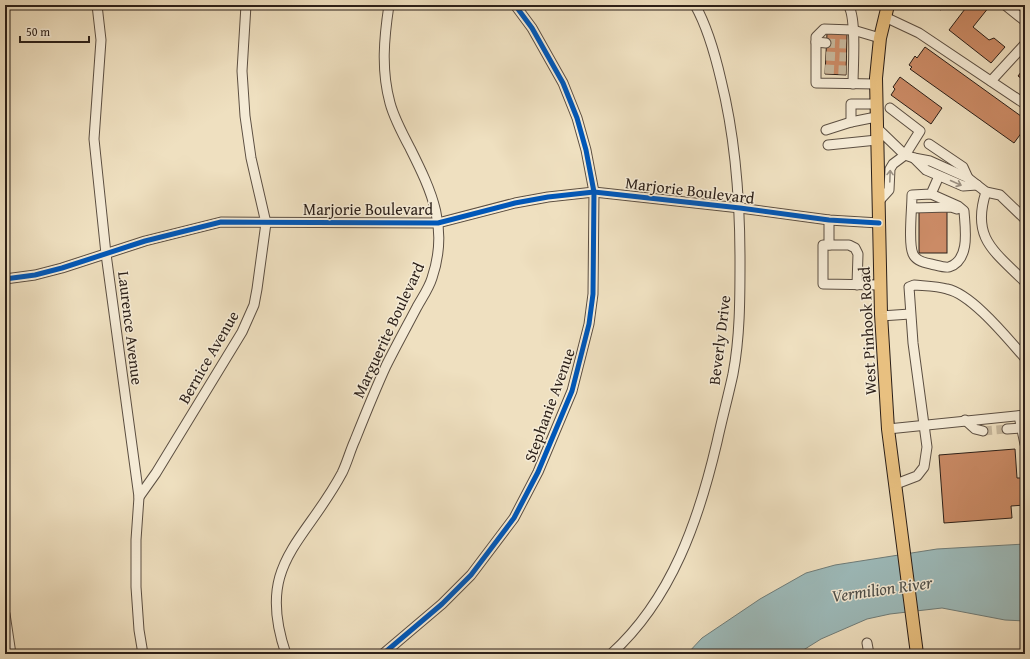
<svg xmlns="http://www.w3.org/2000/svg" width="1030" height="659" font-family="'Gentium Book Plus',serif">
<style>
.water{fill:#9dbbbb;stroke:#6f7d7a}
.building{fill:#cb8b66;stroke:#2b1f18}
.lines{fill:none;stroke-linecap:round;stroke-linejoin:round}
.minor-tunnel{stroke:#c8b99e;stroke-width:9;stroke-dasharray:9 4.5;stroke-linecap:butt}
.minor-casing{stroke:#5c4f42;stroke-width:11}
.major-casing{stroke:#2b1f18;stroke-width:14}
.minor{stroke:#f5ebd6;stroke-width:9}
.major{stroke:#e8c080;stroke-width:12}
.cycleway-casing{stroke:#f5ebd6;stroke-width:8}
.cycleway{stroke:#0057b8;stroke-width:5}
.oneway{stroke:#9a8f80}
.labels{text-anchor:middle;stroke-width:3;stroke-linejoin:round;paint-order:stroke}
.street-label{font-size:16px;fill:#2b1f18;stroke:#f5ebd6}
.water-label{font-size:17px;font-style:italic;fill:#4d4e49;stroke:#f5ebd6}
</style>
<rect width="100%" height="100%" fill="#efe0c0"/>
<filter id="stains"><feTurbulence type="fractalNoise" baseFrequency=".005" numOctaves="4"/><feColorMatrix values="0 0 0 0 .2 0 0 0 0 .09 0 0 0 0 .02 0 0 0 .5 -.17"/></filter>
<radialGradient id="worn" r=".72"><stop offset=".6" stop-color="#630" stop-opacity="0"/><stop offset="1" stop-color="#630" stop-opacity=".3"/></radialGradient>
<path class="water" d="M1025,544V621L1005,620L942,608L890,614L867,619L821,639L797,654H687L702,638L760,599L806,573L835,565L937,549Z"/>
<g class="building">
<path d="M930,5H944L941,10Z"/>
<path d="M968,5H986L989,7L973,27L989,40L994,38L1005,47L991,63L949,30Z"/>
<path d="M827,33H847L846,75L825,74Z"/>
<path d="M925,47L1025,119V128L1014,143L910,69L912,67L909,65L915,56L917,58Z"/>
<path d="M1025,67V81L1018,76Z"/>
<path d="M900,77L942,108L931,124L891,95L895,89L893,87Z"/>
<rect x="919" y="211" width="28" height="42"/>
<path d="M1015,449L1017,478H1025V505L1011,506L1012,518L944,523L939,455Z"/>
</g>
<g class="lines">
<g class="minor-tunnel">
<path d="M826,43L846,44"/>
<path d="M826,56L846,57"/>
<path d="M825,69L846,70"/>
<path d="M983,431L1007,429"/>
</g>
<g class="minor-casing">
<g id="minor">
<path d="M97,5L101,40L94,139L106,254L139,497L136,540V587L139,630L143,654"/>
<path d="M848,5C857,17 853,67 853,84"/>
<path d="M1005,5L1025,21"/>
<path d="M885,17L919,33L1025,104"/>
<path d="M816,42L826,43"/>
<path d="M991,81L1025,44"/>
<path d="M876,84L816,83V37L824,29L853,30L880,38"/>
<path d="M851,122V104H876"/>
<path d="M877,128L905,155L914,158L930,161L968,178L986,192L1000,195L1025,219"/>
<path d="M826,130L851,122L876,117"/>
<path d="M929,144L963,167L968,178"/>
<path d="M828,145L877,140"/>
<path d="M914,158L926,170L963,186L977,185"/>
<path d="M986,192C971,238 994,251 1025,282"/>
<path d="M931,194L912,195C912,209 908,243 913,254C916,261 925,263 931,264C936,265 945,268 949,267C971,260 965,227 964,211L958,206L931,194L939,176"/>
<path d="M879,201L889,190L890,169L893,164L905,155L920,131L890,108"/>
<path d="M912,208L951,207L957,209"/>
<path d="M829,220V245H823V284L880,285"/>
<path d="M829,245H849L855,248L858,254L857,285"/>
<path d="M5,279L35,275L62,268L145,241L221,222L438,223L515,203L548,197L594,192L740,208L829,220L879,223"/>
<path d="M881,316L910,314"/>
<path d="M1019,416L1025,444"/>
<path d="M965,420L975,429L983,431"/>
<path d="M888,429L1025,415"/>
<path d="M1007,429L1021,428"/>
<path d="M896,484L917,476L924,467L927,447L913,343L909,287L914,285C925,286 937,286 947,289C972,294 1008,339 1025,358"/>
<path d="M139,497L156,473L242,332L254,305L257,289L266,223L251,158L245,116L242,71L246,5"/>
<path d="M5,614L11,654"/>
<path d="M867,643L869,654"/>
<path d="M286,654C255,564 304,544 342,473C347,463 350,451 355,440C365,415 375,390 386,366C396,346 407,326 417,307C422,298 429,288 432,278C449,228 432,192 410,148C402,133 394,118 390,103C381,70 384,38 389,5"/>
<path d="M383,654L442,604L471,575L514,518L538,472L572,391L589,324L593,294L594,192L586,150L577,118L563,83L532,28L515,5"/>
<path d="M611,654C672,599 699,519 717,442C722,419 728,397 733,374C740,337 740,299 740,261C740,199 736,140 721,80C715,54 708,28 695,5"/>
</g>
</g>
<g class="major-casing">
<path id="major" d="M888,5L880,38L876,78L881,314L888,429L917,654"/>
</g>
<use href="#minor" class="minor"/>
<use href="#major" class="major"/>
<g class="cycleway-casing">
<g id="cycleway">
<path d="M5,279L35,275L62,268L145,241L221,222L438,223L515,203L548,197L594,192L740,208L829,220L879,223"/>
<path d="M383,654L442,604L471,575L514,518L538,472L572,391L589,324L593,294L594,192L586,150L577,118L563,83L532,28L515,5"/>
</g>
</g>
<use href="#cycleway" class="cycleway"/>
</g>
<defs><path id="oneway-shaft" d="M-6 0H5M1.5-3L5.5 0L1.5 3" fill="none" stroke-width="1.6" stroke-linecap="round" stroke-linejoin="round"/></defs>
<g class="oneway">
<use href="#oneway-shaft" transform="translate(890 176) rotate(-88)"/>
<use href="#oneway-shaft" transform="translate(956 183) rotate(24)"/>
</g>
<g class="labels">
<g class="street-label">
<text transform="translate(690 190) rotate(7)" y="6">Marjorie Boulevard</text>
<text x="368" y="215">Marjorie Boulevard</text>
<text transform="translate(131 328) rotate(83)" y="6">Laurence Avenue</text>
<text transform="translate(388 330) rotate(-65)" y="6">Marguerite Boulevard</text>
<text transform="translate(867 331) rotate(-93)" y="6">West Pinhook Road</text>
<text transform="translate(719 340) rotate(-83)" y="6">Beverly Drive</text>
<text transform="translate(208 357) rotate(-60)" y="6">Bernice Avenue</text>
<text transform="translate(549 405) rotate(-70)" y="6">Stephanie Avenue</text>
</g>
<g class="water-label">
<text transform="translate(882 589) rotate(-8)" y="6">Vermilion River</text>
</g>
</g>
<rect width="1030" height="659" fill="none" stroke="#efe0c0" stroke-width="20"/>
<rect x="6" y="6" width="1018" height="647" fill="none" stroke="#2b1f18" stroke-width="2"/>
<rect x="10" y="10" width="1010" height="639" fill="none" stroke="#2b1f18"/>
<path d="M20 36v6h69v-6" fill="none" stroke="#2b1f18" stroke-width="2"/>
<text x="26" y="36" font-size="12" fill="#2b1f18" stroke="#f5ebd6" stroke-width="3" paint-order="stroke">50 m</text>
<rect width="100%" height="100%" filter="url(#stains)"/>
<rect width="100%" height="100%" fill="url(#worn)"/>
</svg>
